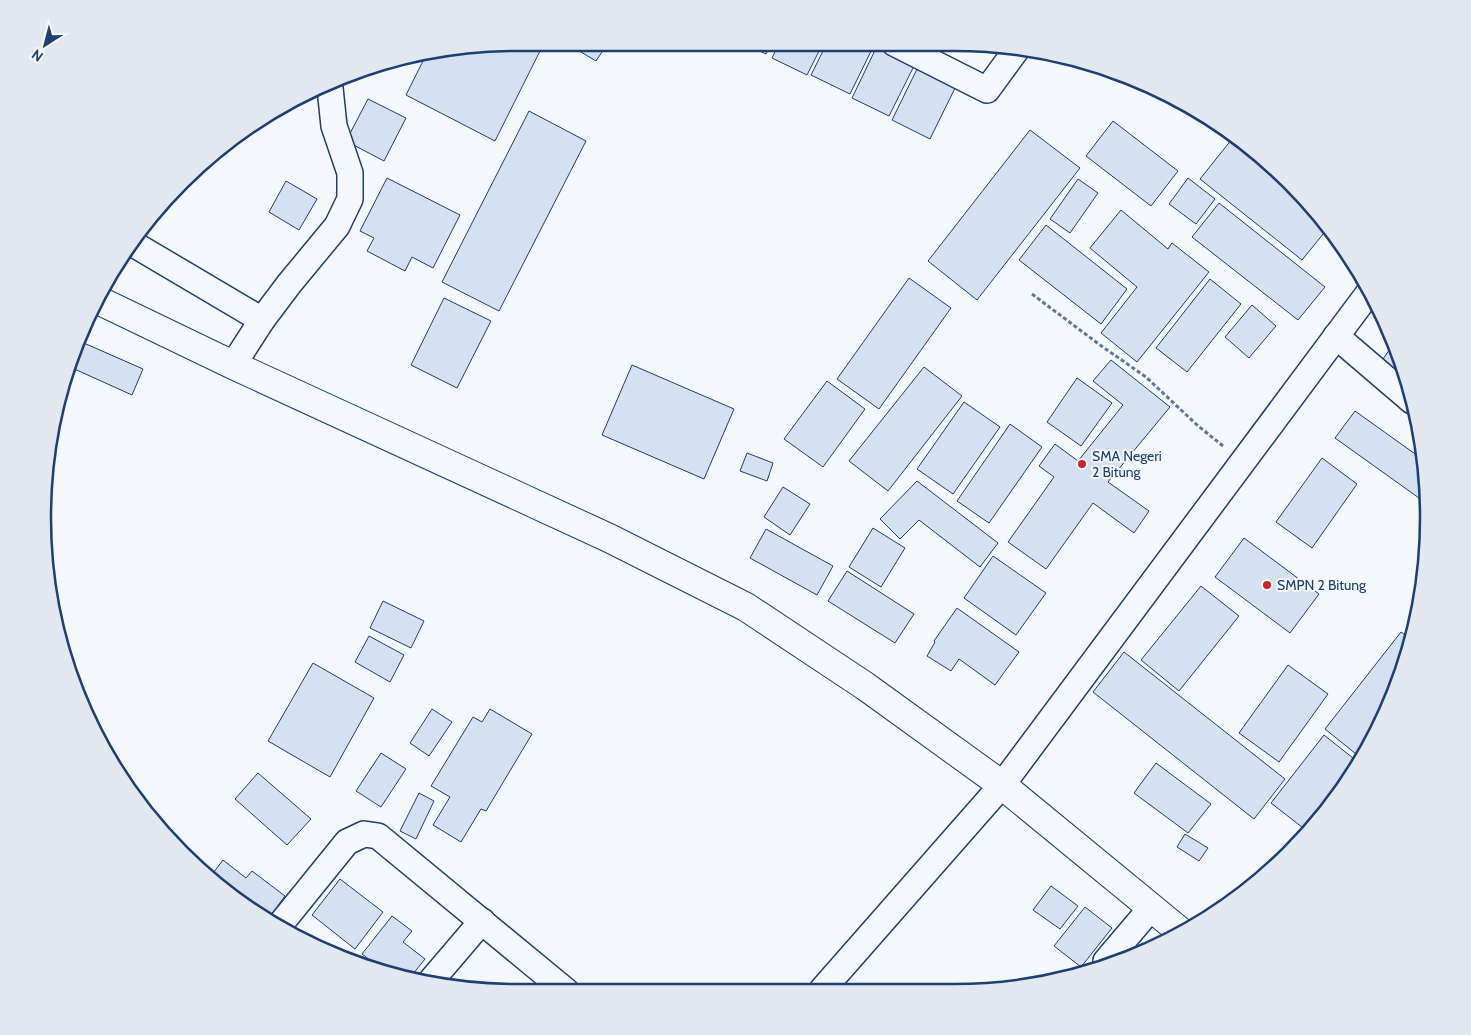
<svg xmlns="http://www.w3.org/2000/svg" width="1471" height="1035" font-family="Cabin,sans-serif">
<style>
.building{fill:#d5e0f0;stroke:#1d3f73}
.lines{fill:none;stroke-linecap:round;stroke-linejoin:round}
.minor-casing{stroke:#1d3f73;stroke-width:28}
.tertiary-casing{stroke:#1d3f73;stroke-width:30}
.path{stroke:#5e769c;stroke-width:3;stroke-dasharray:4 2.5;stroke-linecap:butt}
.minor{stroke:#f4f7fb;stroke-width:25}
.tertiary{stroke:#f4f7fb;stroke-width:28}
.poi-dot{fill:#c62828;stroke:#f4f7fb;stroke-width:2}
.labels{text-anchor:middle;stroke-width:4;stroke-linejoin:round;paint-order:stroke}
.poi-label{font-size:14px;fill:#1d3f73;stroke:#f4f7fb;text-anchor:start}
.rim{fill:none;stroke:#1d3f73;stroke-width:2.5}
</style>
<rect width="100%" height="100%" fill="#f4f7fb"/>
<g class="building">
<path d="M518,42L544,43L495,141L406,95L426,55Z"/>
<path d="M566,43H608L596,61Z"/>
<path d="M742,43H772L766,54Z"/>
<path d="M779,43H823L807,75L772,58Z"/>
<path d="M827,43H875L850,94L811,75Z"/>
<path d="M878,44L916,62L889,116L852,98Z"/>
<path d="M920,63L958,82L930,139L892,120Z"/>
<path d="M368,99L406,118L384,161L346,141Z"/>
<path d="M529,111L586,141L499,311L442,282Z"/>
<path d="M1113,121L1178,171L1151,206L1086,156Z"/>
<path d="M1030,130L1080,168L977,300L928,261Z"/>
<path d="M1232,139L1310,204L1328,228L1302,260L1200,179Z"/>
<path d="M387,178L460,215L433,268L412,257L405,271L367,251L374,238L360,231Z"/>
<path d="M1188,178L1215,199L1196,224L1169,204Z"/>
<path d="M1078,179L1098,193L1070,233L1050,219Z"/>
<path d="M286,181L317,199L299,230L269,212Z"/>
<path d="M1219,203L1325,287L1298,320L1192,237Z"/>
<path d="M1121,210L1168,249L1172,243L1209,272L1137,362L1101,333L1137,287L1090,248Z"/>
<path d="M1046,225L1127,289L1101,324L1019,260Z"/>
<path d="M909,278L951,308L879,409L837,379Z"/>
<path d="M1210,279L1241,304L1187,372L1156,348Z"/>
<path d="M444,298L491,321L457,388L411,365Z"/>
<path d="M1252,305L1276,326L1249,358L1225,337Z"/>
<path d="M77,340L143,369L132,395L70,367Z"/>
<path d="M1394,343L1403,365L1407,380L1381,362Z"/>
<path d="M1111,360L1170,407L1108,482L1149,511L1134,533L1093,503L1046,569L1008,542L1054,477L1039,466L1055,444L1078,461L1123,405L1093,381Z"/>
<path d="M632,365L734,409L704,479L602,435Z"/>
<path d="M924,367L962,396L888,491L849,461Z"/>
<path d="M1077,378L1112,403L1081,446L1047,422Z"/>
<path d="M827,381L865,409L823,467L784,439Z"/>
<path d="M964,402L1000,427L953,494L917,469Z"/>
<path d="M1355,411L1425,461L1426,503L1335,438Z"/>
<path d="M1010,424L1042,447L989,523L957,501Z"/>
<path d="M747,453L773,463L767,481L740,471Z"/>
<path d="M1322,458L1357,484L1312,548L1276,522Z"/>
<path d="M917,481L998,543L980,567L919,520L900,539L880,519Z"/>
<path d="M783,487L810,504L790,535L764,517Z"/>
<path d="M873,528L905,548L881,587L849,567Z"/>
<path d="M766,529L833,566L817,595L750,558Z"/>
<path d="M1244,538L1319,594L1290,633L1215,577Z"/>
<path d="M993,556L1046,593L1016,635L964,598Z"/>
<path d="M847,571L914,614L895,643L828,601Z"/>
<path d="M1201,586L1239,616L1179,691L1141,660Z"/>
<path d="M383,601L424,621L411,648L370,628Z"/>
<path d="M957,608L1019,652L995,685L959,659L951,671L927,656L935,642L934,641Z"/>
<path d="M1401,632L1412,640L1380,727L1361,758L1325,729Z"/>
<path d="M369,636L404,655L390,682L355,662Z"/>
<path d="M1124,652L1285,779L1254,819L1093,692Z"/>
<path d="M313,663L374,698L330,777L268,741Z"/>
<path d="M1288,665L1328,694L1279,762L1239,733Z"/>
<path d="M432,709L452,722L429,756L410,743Z"/>
<path d="M490,709L532,734L486,811L481,809L461,842L433,825L450,797L431,786L473,717L482,722Z"/>
<path d="M1324,735L1358,762L1348,779L1307,831L1271,803Z"/>
<path d="M381,753L406,769L381,807L356,791Z"/>
<path d="M1156,763L1211,804L1188,833L1134,793Z"/>
<path d="M258,773L311,819L287,845L235,799Z"/>
<path d="M419,793L434,801L416,839L400,831Z"/>
<path d="M1185,834L1208,848L1199,861L1177,847Z"/>
<path d="M223,860L246,878L252,871L285,896L268,919L229,895L210,877Z"/>
<path d="M340,879L383,912L355,949L312,915Z"/>
<path d="M1051,886L1078,906L1060,929L1033,910Z"/>
<path d="M1085,907L1112,928L1081,967L1054,946Z"/>
<path d="M392,916L412,931L403,942L425,959L409,979L395,976L386,973L362,954Z"/>
<path d="M286,923L316,945V947L308,944L283,928Z"/>
</g>
<g class="lines">
<g class="minor-casing">
<g id="minor">
<path d="M894,43L987,90L1017,49"/>
<path d="M135,245L262,320"/>
<path d="M1336,336L1412,401"/>
<path d="M233,365L262,320L289,284L337,226L350,199V173L334,126L330,88"/>
<path d="M279,926L347,842L364,834L378,836L566,991"/>
<path d="M1106,961L1151,908"/>
<path d="M430,982L482,921"/>
<path d="M822,990L1002,785L1370,291"/>
</g>
</g>
<g class="tertiary-casing">
<path id="tertiary" d="M100,301L233,365L609,538L746,607L865,686L1002,785L1181,932"/>
</g>
<path class="path" d="M1032,294L1100,345L1146,377L1197,425L1223,446"/>
<use href="#minor" class="minor"/>
<use href="#tertiary" class="tertiary"/>
</g>
<g class="poi-dot">
<circle cx="1082" cy="464" r="5"/>
<circle cx="1267" cy="585" r="5"/>
</g>
<g class="labels">
<g class="poi-label">
<text x="1092" y="461">SMA Negeri<tspan x="1092" dy="16">2 Bitung</tspan></text>
<text x="1277" y="590">SMPN 2 Bitung</text>
</g>
</g>
<path d="M0 0H1471V1035H0ZM517 51H954A466 466 0 0 1 1420 517V518A466 466 0 0 1 954 984H517A466 466 0 0 1 51 518V517A466 466 0 0 1 517 51Z" fill="#e3e8f0" fill-rule="evenodd"/>
<path class="rim" d="M517 51H954A466 466 0 0 1 1420 517V518A466 466 0 0 1 954 984H517A466 466 0 0 1 51 518V517A466 466 0 0 1 517 51Z"/>
<g transform="translate(45 45) rotate(216)" stroke="#f4f7fb" stroke-width="4" paint-order="stroke">
<path d="M0-4L9 19L0 12L-9 19Z" fill="#1d3f73"/>
<text y="-8" font-size="14" font-weight="bold" text-anchor="middle" fill="#1d3f73">N</text>
</g>
</svg>
